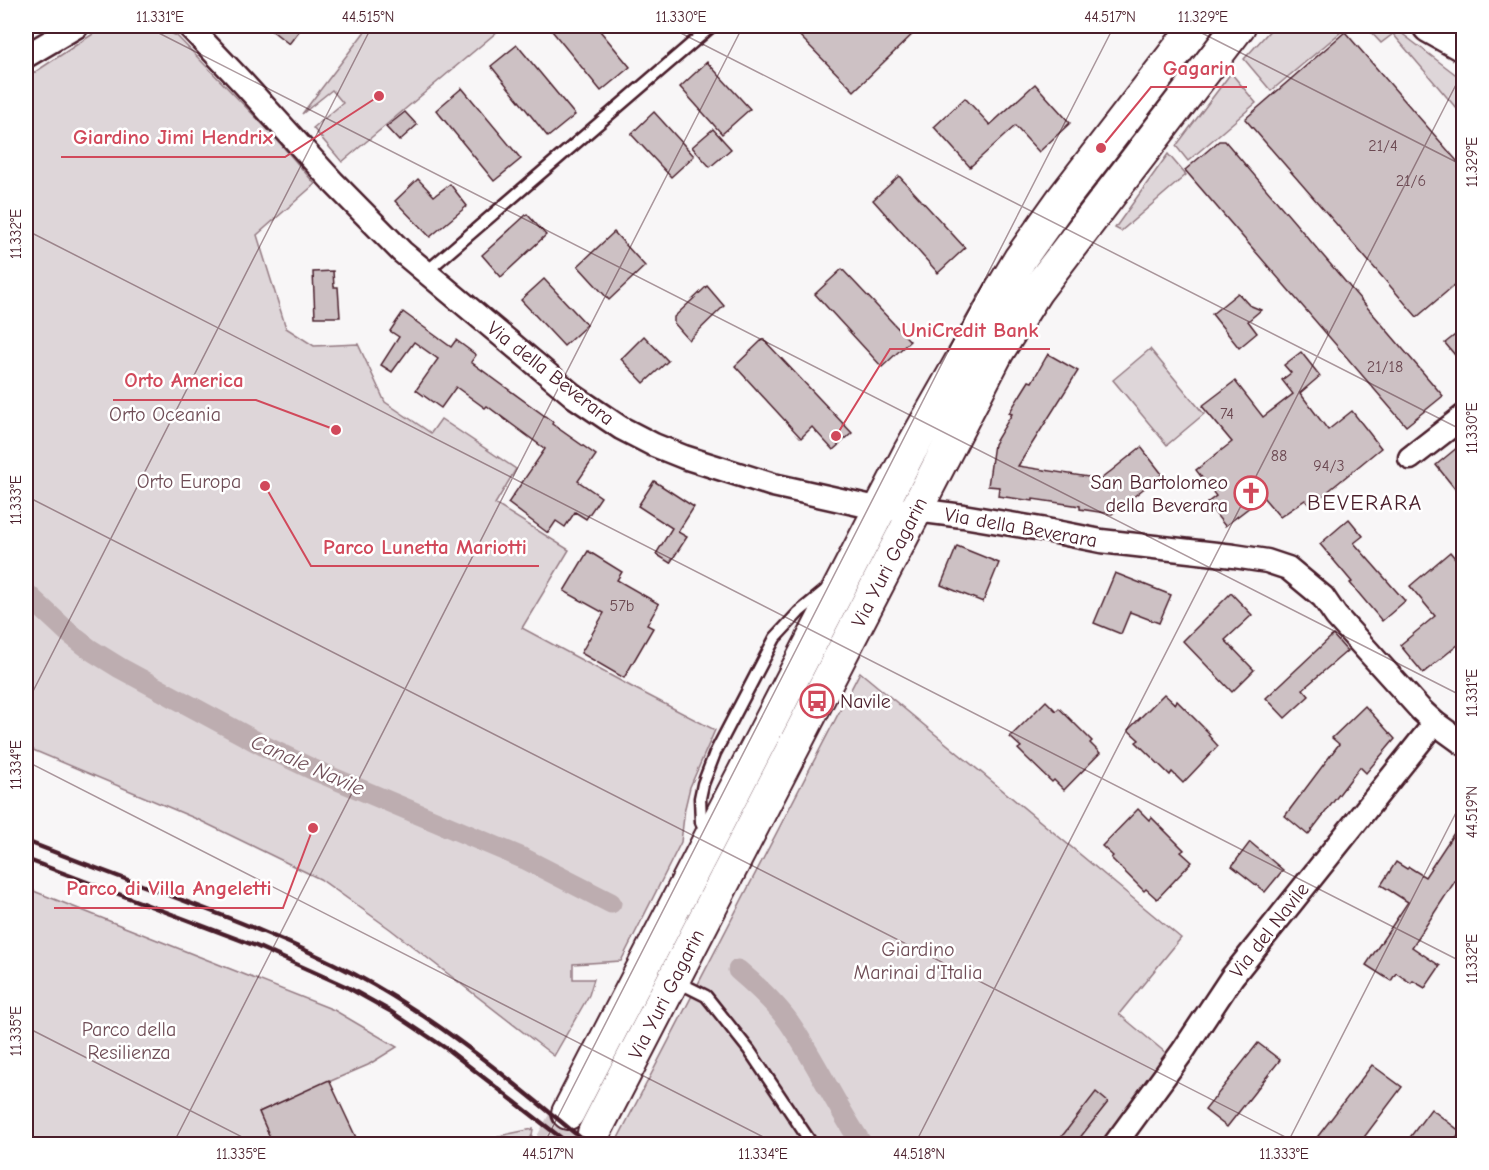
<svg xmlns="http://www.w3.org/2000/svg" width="1489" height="1170" font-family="'Comic Neue',sans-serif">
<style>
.green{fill:#ded6d9;stroke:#947a82;stroke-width:1.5}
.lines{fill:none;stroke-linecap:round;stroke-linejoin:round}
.canal{stroke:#bdadb0;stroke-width:21}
.building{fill:#cdc1c4;stroke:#4a1f2b;stroke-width:1.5}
.secondary-tunnel{stroke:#d5cbce;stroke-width:32;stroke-dasharray:32 16;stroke-linecap:butt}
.lane-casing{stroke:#4a1f2b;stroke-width:15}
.street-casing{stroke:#4a1f2b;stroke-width:27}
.secondary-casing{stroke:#4a1f2b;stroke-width:36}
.primary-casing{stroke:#4a1f2b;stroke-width:38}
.lane{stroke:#fff;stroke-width:10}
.street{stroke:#fff;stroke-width:22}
.secondary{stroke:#fff;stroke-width:32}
.primary{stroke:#fff;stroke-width:33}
.rail{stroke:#4a1f2b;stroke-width:4.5}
.ticks{fill:none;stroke:#4a1f2b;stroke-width:1.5;stroke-opacity:0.45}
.labels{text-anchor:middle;stroke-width:5;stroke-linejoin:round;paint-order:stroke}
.number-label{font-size:16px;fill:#6b4851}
.street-label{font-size:20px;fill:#4a1f2b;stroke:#fff}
.park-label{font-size:20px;fill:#6f4d56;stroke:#fff}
.poi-label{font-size:20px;fill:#4a1f2b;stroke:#fff;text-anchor:end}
.water-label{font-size:21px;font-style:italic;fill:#72515a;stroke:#fff}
.quarter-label{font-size:22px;letter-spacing:1.5px;fill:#4a1f2b;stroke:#fff}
.leader{fill:none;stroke:#d1495b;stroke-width:2}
.callout-dot{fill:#d1495b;stroke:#fff;stroke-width:2}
.callout-label{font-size:21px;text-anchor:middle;font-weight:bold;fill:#d1495b;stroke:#fff;stroke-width:5;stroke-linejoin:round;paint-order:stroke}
.neatline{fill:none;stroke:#4a1f2b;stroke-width:2}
.ticks-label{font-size:15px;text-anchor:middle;fill:#4a1f2b}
</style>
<rect width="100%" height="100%" fill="#f8f6f7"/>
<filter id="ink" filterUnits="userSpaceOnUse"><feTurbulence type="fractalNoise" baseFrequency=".0167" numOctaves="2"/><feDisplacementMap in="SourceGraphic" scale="12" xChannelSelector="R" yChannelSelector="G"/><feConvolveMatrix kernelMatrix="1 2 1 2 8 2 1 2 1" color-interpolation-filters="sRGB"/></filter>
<g filter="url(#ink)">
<g class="green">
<path d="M109,26H155L177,36L272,134L315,184L257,235L286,328L314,346L358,344L385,402L431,433L441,419L516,469L495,504L569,550L522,628L632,687L715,730L690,787L685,808L681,842L621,961L573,964V979H594L589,995L554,1056L390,929L320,879L199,820L26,747V78L99,30Z"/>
<path d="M369,26H504L342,162L313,128L343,103L332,90L302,114Z"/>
<path d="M1212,26H1224L919,475L913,478L1021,276Z"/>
<path d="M1274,26H1348L1271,91L1244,59Z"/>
<path d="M1365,26H1392L1463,80V116L1393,34L1381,43Z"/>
<path d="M1231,73L1256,103L1188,161L1176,146Z"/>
<path d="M1168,154L1186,175L1121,231L1115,228Z"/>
<path d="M1150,349L1204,414L1167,445L1113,380Z"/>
<path d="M860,672L1181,938L1119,1014L1172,1058L1101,1144H615Z"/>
<path d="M26,888L334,1010L397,1047L368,1065L259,1112L273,1144H26Z"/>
<path d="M533,1129L532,1135L527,1144H499L498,1136Z"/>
</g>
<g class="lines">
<g class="canal">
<path d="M26,593L70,634L91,650L120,668L268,748L314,770L525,859L611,903"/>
<path d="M738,970C758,987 779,1006 793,1028C818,1066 837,1107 862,1144"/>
</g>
</g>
<g class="building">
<path d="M266,26H303L289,44Z"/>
<path d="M548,26H596L630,67L601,91Z"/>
<path d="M790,26H921L854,91Z"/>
<path d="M1345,32L1464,169V277L1417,317L1245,119Z"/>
<path d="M517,45L575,115L548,137L491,66Z"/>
<path d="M707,62L750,109L722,134L680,87Z"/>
<path d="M1035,84L1070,123L1039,152L1015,126L970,167L934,127L965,98L990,125Z"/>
<path d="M462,88L521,159L494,181L436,110Z"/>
<path d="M405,112L417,125L399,141L386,127Z"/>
<path d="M654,112L694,156L671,177L631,134Z"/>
<path d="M713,129L731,149L710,167L692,147Z"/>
<path d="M1219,141H1225L1443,396L1406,426L1185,170Z"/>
<path d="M899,176L965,248L938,273L873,200Z"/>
<path d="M418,179L434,196L450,184L467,206L430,237L395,201Z"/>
<path d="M527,214L546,235L501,277L482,255Z"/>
<path d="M614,232L645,266L609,300L578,266Z"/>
<path d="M842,269L910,341L882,367L815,294Z"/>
<path d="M333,271L334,287H338L340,317H315L313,272Z"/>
<path d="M544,279L587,325L564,346L521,300Z"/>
<path d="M707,286L724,306L689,340L674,323V317Z"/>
<path d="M1238,293L1249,305L1261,310L1248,321L1257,333L1239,348L1212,314Z"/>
<path d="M403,312L451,347L456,340L476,355L471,362L553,422L552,424L596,455L578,481L601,497L586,519L575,512L565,527L556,521L548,533L508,503L545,449L487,406L485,408L456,387L441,408L416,390L438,359L414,342L392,372L381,365L399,337L390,331Z"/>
<path d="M1464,328V366L1445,343Z"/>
<path d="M644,336L668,361L644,383L621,359Z"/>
<path d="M763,339L852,433L833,450L812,427L801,438L735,366Z"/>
<path d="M1301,352L1320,376L1300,393L1328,430L1352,411L1381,448L1310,506L1305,500L1280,517L1263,497L1225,526L1207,503L1216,496L1196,470L1232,442L1202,406L1235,381L1263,417L1293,394L1282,380L1291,373L1284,365Z"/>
<path d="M1048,354L1078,371L1018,466L1101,479L1141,447L1162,474L1112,514L1080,509V506L1033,499V501L998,496L999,487L988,486L994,444L1012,414L1009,413L1029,381L1032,382Z"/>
<path d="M1464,442V500L1436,465Z"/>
<path d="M654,481L694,507L678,532L687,537L670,563L656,554L672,528L638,506Z"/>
<path d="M1349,519L1363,536L1354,543L1405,601L1382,621L1350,583L1352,582L1320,544Z"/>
<path d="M957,546L999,563L983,602L941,585Z"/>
<path d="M588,551L622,572L617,580L659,604L647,625L653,628L624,678L581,653L604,613L564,591Z"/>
<path d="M1450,552L1464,569V640L1423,673L1400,645L1435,616L1410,586Z"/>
<path d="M1115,573L1171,595L1159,623L1130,612L1121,634L1094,623Z"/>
<path d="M1231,593L1252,615L1225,640L1254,670L1232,692L1183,641Z"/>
<path d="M1333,635L1347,651L1303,689L1309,696L1285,718L1266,698Z"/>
<path d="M1164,694L1175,704L1177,701L1210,734L1208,735L1218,746L1183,783L1172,772L1170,775L1136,742L1139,740L1128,730Z"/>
<path d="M1046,701L1056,711L1059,708L1092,741L1090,743L1100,753L1064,790L1054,780L1052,782L1027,758L1018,749L1021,747L1010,737Z"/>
<path d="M1365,706L1395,739L1366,773L1360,767L1308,835L1285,816L1339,744L1332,738Z"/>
<path d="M1138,809L1149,820L1151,817L1184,850L1181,852L1192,862L1157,899L1146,889L1144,891L1111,858L1113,856L1102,846Z"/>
<path d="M1464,818V882L1457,878L1412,947L1440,966L1425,988L1413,981L1411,983L1396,973L1391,981L1366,965L1408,902L1381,885L1396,862L1407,869L1409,867L1425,877Z"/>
<path d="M1250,842L1283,870L1265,892L1232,866Z"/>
<path d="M1258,1043L1280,1060L1227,1127L1205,1110Z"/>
<path d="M1372,1065L1402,1087L1359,1144H1312Z"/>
<path d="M329,1080L359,1144H273L259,1112Z"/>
<path d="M1096,1092L1108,1102L1075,1144H1056Z"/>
<path d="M1431,1109L1461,1132L1452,1144H1405Z"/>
</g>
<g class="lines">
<path class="secondary-tunnel" d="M551,1144L568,1113"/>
<g class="lane-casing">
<g id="lane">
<path d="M426,272L712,26"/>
<path d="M707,835L701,822L700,798L703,784L715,753L775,638L799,612L827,589"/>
<path d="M675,984L688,987L706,996L749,1050L812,1144"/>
</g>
</g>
<g class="street-casing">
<g id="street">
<path d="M189,26L243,83L333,182L402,252L575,397L621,428L654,445L684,457L773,485L881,509L916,510L963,516L1041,529L1101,541L1234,556L1267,561L1288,568L1323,597L1336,616L1421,710L1435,723L1464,744"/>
<path d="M26,56L77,26"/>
<path d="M1410,458L1464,416"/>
<path d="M1115,1144L1183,1051L1232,977L1435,723"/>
</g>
</g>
<g class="secondary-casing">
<g id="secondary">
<path d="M568,1113L909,453L1001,291L1020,259L1062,200L1196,26"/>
<path d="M594,1133L998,351L1036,291L1239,26"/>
</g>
</g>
<g class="primary-casing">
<path id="primary" d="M1430,26L1464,45"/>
</g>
<use href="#lane" class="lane"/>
<use href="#street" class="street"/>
<use href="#secondary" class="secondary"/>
<use href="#primary" class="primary"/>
<g class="rail">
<path d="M26,841C72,859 119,877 166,894C230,918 293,942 354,974C439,1019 514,1083 588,1144"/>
<path d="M26,859L256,946L347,987L390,1011L447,1049L569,1144"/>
</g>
</g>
</g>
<path class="ticks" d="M145,26L1464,697M667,26L1464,431M1188,26L1464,166M26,230L1464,963M26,496L1299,1144M26,705L372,26M26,761L777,1144M26,1027L256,1144M173,1144L743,26M544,1144L1114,26M915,1144L1464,69M1287,1144L1464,797"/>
<defs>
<g id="church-ring" transform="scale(1.725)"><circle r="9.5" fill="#fff" stroke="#d1495b" stroke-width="1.5"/><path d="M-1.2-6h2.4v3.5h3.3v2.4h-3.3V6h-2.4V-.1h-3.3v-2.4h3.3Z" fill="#d1495b"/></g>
<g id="bus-ring" transform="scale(1.725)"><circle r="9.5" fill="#fff" stroke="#d1495b" stroke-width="1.5"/><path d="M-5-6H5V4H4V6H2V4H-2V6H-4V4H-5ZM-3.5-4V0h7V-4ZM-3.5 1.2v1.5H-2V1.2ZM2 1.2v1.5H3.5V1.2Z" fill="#d1495b"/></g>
</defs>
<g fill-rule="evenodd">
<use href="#church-ring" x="1251" y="493"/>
<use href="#bus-ring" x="817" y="701"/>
</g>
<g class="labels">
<g class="number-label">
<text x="1383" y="151">21/4</text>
<text x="1411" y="186">21/6</text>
<text x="1385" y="372">21/18</text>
<text x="1227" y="419">74</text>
<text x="1279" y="461">88</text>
<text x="1329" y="471">94/3</text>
<text x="622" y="611">57b</text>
</g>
<g class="street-label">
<text transform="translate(551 373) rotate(38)" y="7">Via della Beverara</text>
<text transform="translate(1021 527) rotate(10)" y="7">Via della Beverara</text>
<text transform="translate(889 562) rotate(-63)" y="7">Via Yuri Gagarin</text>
<text transform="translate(1269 930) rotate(-52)" y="7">Via del Navile</text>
<text transform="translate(666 994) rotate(-63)" y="7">Via Yuri Gagarin</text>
</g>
<g class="park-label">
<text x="165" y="421">Orto Oceania</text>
<text x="189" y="488">Orto Europa</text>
<text x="918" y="956">Giardino<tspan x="918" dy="23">Marinai d'Italia</tspan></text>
<text x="129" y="1036">Parco della<tspan x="129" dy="23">Resilienza</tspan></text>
</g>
<g class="poi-label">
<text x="1228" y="489">San Bartolomeo<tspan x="1228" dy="23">della Beverara</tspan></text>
<text x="840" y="708" text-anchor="start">Navile</text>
</g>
<g class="water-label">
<text transform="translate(308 765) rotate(24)" y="7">Canale Navile</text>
</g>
<g class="quarter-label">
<text x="1365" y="510">BEVERARA</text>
</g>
</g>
<path class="leader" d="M1101 148L1151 87H1247M379 96L285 157H61M836 436L890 349H1050M336 430L256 400H113M265 486L311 566H539M313 828L283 908H54"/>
<g class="callout-dot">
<circle cx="1101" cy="148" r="6"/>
<circle cx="379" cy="96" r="6"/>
<circle cx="836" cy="436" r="6"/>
<circle cx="336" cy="430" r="6"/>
<circle cx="265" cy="486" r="6"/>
<circle cx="313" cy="828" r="6"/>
</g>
<g class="callout-label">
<text x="1199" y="75">Gagarin</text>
<text x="173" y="144">Giardino Jimi Hendrix</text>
<text x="970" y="337">UniCredit Bank</text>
<text x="184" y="387">Orto America</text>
<text x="425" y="554">Parco Lunetta Mariotti</text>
<text x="169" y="895">Parco di Villa Angeletti</text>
</g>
<rect width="1489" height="1170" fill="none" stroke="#fff" stroke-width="66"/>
<rect x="33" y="33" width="1423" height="1104" class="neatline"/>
<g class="ticks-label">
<text x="160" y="22">11.331°E</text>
<text x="368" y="22">44.515°N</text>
<text x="681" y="22">11.330°E</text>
<text x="1110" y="22">44.517°N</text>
<text x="1203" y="22">11.329°E</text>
<text transform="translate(1472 162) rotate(-90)" y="5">11.329°E</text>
<text transform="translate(16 234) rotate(-90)" y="5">11.332°E</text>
<text transform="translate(1472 428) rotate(-90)" y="5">11.330°E</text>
<text transform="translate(16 500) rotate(-90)" y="5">11.333°E</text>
<text transform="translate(1472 693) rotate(-90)" y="5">11.331°E</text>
<text transform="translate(16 765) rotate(-90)" y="5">11.334°E</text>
<text transform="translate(1472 812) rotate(-90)" y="5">44.519°N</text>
<text transform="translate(1472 959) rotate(-90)" y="5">11.332°E</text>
<text transform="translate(16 1031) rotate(-90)" y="5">11.335°E</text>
<text x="241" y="1159">11.335°E</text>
<text x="548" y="1159">44.517°N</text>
<text x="763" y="1159">11.334°E</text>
<text x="919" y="1159">44.518°N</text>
<text x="1284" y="1159">11.333°E</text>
</g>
</svg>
